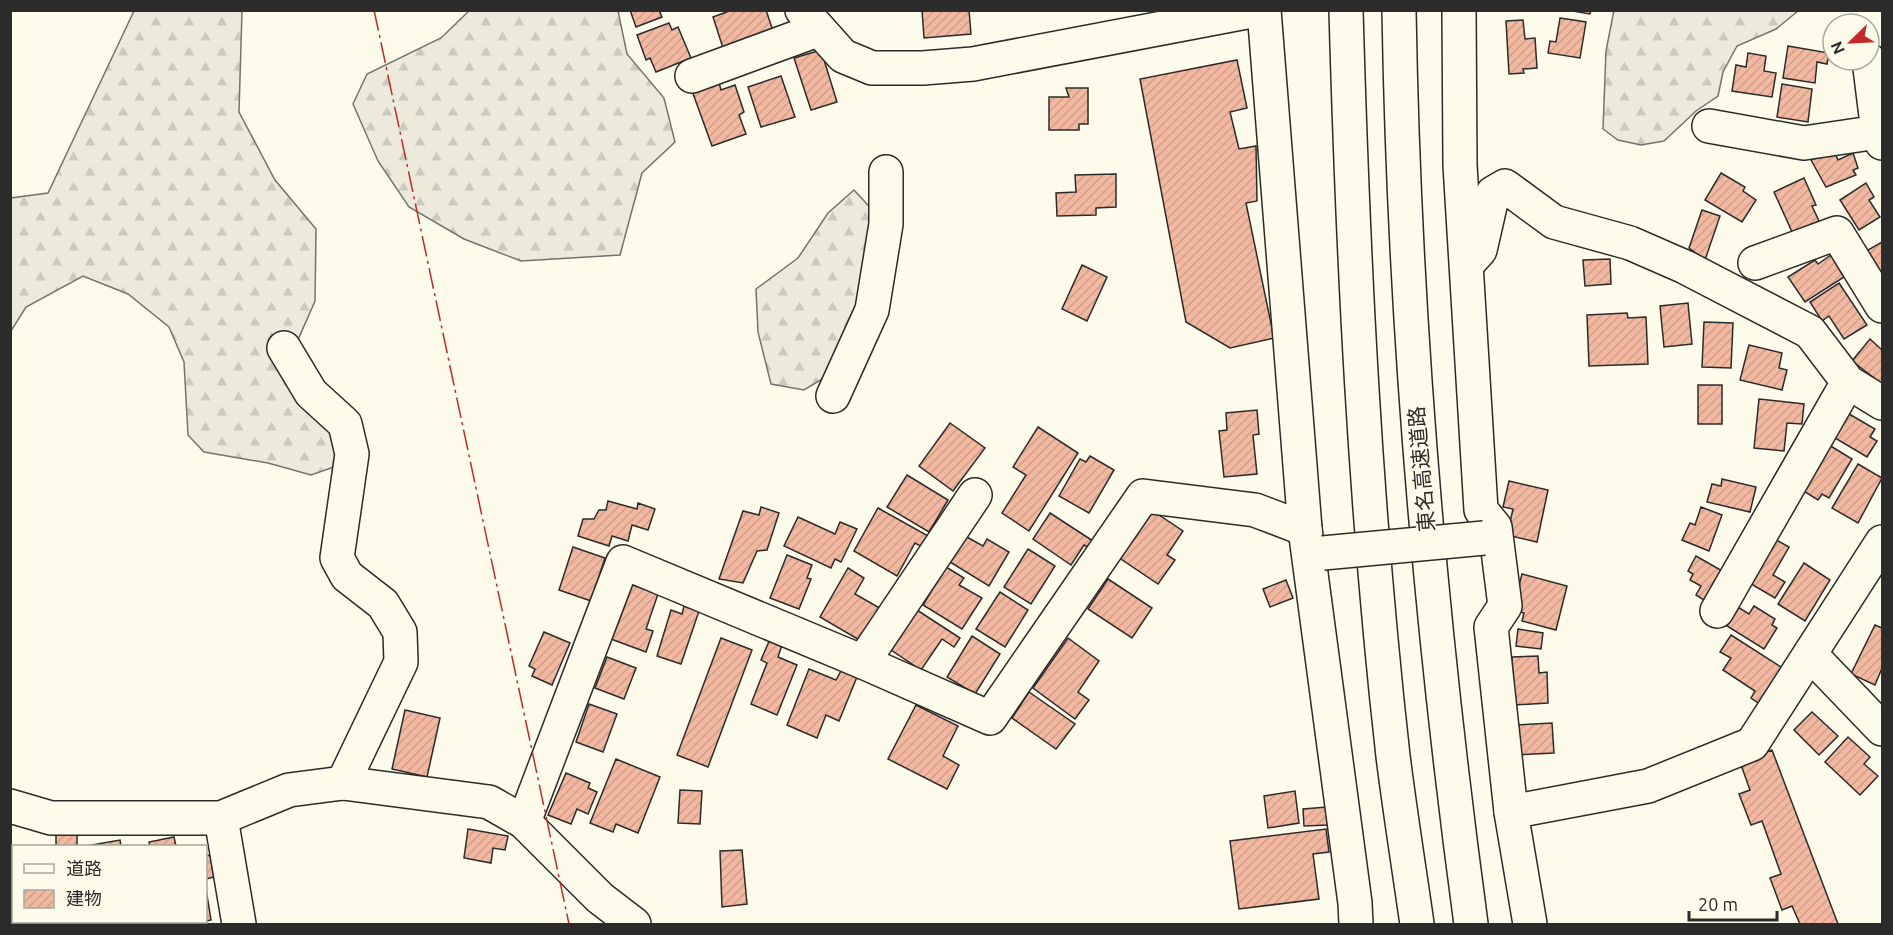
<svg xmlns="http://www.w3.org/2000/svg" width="1893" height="935" font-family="Ubuntu,'Noto Sans JP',sans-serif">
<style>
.forest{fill:url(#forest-firs);stroke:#74746e;stroke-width:1.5}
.building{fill:url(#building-hatch);stroke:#2b2b2b;stroke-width:1.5}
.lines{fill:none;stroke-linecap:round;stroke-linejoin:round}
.minor-casing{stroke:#2b2b2b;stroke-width:36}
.highway-casing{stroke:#2b2b2b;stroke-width:36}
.minor{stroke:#fdfbea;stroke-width:33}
.highway{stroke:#fdfbea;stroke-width:33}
.minor-bridge-casing{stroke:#2b2b2b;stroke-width:36;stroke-linecap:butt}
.minor-bridge{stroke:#fdfbea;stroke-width:33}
.power{stroke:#c62828;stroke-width:1.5;stroke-dasharray:21 4.5 3 4.5;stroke-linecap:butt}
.labels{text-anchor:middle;stroke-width:4.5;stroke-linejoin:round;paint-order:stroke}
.street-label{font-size:21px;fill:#2b2b2b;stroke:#fdfbea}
</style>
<defs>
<pattern id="forest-firs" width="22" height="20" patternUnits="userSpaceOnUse" patternTransform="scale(1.5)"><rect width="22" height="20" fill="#ecebdb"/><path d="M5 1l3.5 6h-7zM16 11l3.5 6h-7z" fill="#cbcabc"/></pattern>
<pattern id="building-hatch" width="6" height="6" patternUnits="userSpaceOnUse" patternTransform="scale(1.5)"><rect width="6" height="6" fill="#f2b8a0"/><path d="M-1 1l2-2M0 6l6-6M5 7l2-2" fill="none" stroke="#d09e8a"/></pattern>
</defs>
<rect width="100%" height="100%" fill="#fdfbea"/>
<g class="forest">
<path d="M1614,10H1798V11L1776,29L1737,46L1723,72L1718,96L1696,111L1664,141L1641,145L1618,140L1603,129L1606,51Z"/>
<path d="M134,11H242L239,112L275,180L316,229L315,301L290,358L351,461L311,475L268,463L204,452L188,435L184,362L169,327L128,294L83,276L26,307L11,331V198L48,193Z"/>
<path d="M469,11H618L627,54L664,98L675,142L642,173L620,255L521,261L464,239L409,207L378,161L353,104L367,74L441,38Z"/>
<path d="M854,190L877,215L844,366L804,390L771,384L758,332L756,289L798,258L828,213Z"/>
</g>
<g class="building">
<path d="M630,10H659L662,17L636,27Z"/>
<path d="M732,10H766L774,34L724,51L713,17Z"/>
<path d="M922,10H969L971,34L924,38Z"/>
<path d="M1567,10H1591L1590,14Z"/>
<path d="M1560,18L1586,22L1580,58L1548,53L1550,41L1556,42Z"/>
<path d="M1523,20L1525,39L1535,38L1537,68L1523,69L1524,73L1509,74L1506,21Z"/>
<path d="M669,23L672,30L678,27L691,58L656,72L650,58L646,60L637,35Z"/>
<path d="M1788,46L1829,53L1827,64L1817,62L1815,83L1783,78Z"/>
<path d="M821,50L837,102L811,110L794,58Z"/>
<path d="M1748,53L1766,56L1764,71L1776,73L1772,97L1732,91L1736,65L1746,67Z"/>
<path d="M1237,60L1247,108L1230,112L1239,149L1256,146L1257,201L1246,203L1274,338L1230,348L1186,322L1140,79Z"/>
<path d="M781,76L795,117L761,127L748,87Z"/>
<path d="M718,79L721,90L735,85L744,112L739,115L746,134L712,146L691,88Z"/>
<path d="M1782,84L1812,89L1808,122L1777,117Z"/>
<path d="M1066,88H1088V124H1079V130H1049V97H1069Z"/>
<path d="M1834,151L1838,160L1853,153L1858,168L1853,170L1856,175L1826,187L1811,160Z"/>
<path d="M1721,173L1745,187L1743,191L1756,200L1742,222L1705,200Z"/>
<path d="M1116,174V207L1096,208V215L1057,216L1056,193L1076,192L1075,175Z"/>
<path d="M1804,178L1816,205L1812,206L1819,221L1793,234L1774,192Z"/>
<path d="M1866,183L1874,197L1869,200L1880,217L1859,230L1840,200Z"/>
<path d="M1702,210L1720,216L1705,260L1689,248Z"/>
<path d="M1882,242V291L1861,254Z"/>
<path d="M1831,255L1844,277L1805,302L1788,277L1815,260L1818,264Z"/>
<path d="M1610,259L1611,284L1585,286L1583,260Z"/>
<path d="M1082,265L1107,277L1087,321L1062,309Z"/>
<path d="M1839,283L1867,325L1844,339L1829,316L1822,321L1810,302Z"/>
<path d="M1688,303L1692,344L1664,347L1660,306Z"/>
<path d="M1627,313L1628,318L1646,317L1648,364L1589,366L1587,315Z"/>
<path d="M1704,322L1733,323L1731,368L1702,367Z"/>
<path d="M1870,339L1882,350V384L1852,361Z"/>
<path d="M1749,345L1782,353L1779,368L1787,370L1782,390L1740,380Z"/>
<rect x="1698" y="385" width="24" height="39"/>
<path d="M1759,399L1804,404L1802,424L1787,423L1784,451L1754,448Z"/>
<path d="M1257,410L1259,434L1253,435L1257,474L1224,477L1219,431L1227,430L1226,413Z"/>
<path d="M1844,411L1875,429L1870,437L1877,441L1867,457L1830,435Z"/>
<path d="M950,423L985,448L953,491L919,466Z"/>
<path d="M1038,427L1078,453L1029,531L1002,513L1026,475L1013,467Z"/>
<path d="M1829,445L1852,459L1829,498L1822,494L1818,500L1802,490Z"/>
<path d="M1090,456L1114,470L1089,513L1059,496L1080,459L1086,462Z"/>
<path d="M1858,464L1882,478L1858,523L1832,508Z"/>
<path d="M907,475L948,500L929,532L887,507Z"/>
<path d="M1722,479L1756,487L1750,512L1707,502L1712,484L1721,486Z"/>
<path d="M1509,481L1548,490L1537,542L1507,535L1513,509L1503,507Z"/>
<path d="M608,501L637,509L638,503L655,509L648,530L632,525L628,541L612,536L609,546L578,536L583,519H594L599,510H606Z"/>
<path d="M761,507L779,513L767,550L757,551L743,583L719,579L743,511L759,515Z"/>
<path d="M1701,507L1722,515L1709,551L1682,540L1690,523L1695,525Z"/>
<path d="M878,508L930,537L924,548L915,543L897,576L854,551Z"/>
<path d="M1150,509L1183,531L1167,555L1175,560L1158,584L1118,557Z"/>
<path d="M1050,513L1093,541L1088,547L1084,545L1071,565L1033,539Z"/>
<path d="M798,517L835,534L840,522L857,529L841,562L835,559L831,568L784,546Z"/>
<path d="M965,536L983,546L987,539L1009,552L989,586L950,562Z"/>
<path d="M1771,537L1789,547L1773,575L1785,582L1775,598L1746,581Z"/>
<path d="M573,547L605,558L591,601L559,590Z"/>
<path d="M1028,549L1055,566L1031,604L1004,587Z"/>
<path d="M787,555L812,565L807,578L811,579L799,609L770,598Z"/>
<path d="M1696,556L1724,572L1707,602L1696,595L1701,586L1690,580L1693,574L1688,571Z"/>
<path d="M1804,563L1830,580L1805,621L1778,604Z"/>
<path d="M946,567L964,578L959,585L982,598L962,629L923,605Z"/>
<path d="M848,568L864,578L855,594L883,610L861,641L820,617Z"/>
<path d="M1522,574L1567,586L1556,630L1522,621L1524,613L1513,610Z"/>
<path d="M1108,579L1152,608L1132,638L1088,609Z"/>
<path d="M1286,580L1293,598L1270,607L1263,589Z"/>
<path d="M630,584L658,594L646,629L653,631L646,652L611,639Z"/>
<path d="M1000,592L1028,610L1005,647L976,629Z"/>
<path d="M684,606L699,611L681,664L657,656L671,610L682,614Z"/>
<path d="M1754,606L1775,619L1772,625L1777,628L1764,649L1727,626L1738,607L1749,614Z"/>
<path d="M917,610L960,638L954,647L942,639L921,670L891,650Z"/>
<path d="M1875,625L1882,628V668L1875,685L1851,674Z"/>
<path d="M1518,629L1543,633L1541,649L1516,646Z"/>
<path d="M544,632L570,643L552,685L532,676L535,669L529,666Z"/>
<path d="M1731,635L1784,669L1761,705L1751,698L1755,691L1723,670L1731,658L1720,652Z"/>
<path d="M972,636L1000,654L975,694L947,677Z"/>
<path d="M721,638L752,650L708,767L677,755Z"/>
<path d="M1068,638L1099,661L1078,692L1089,700L1075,719L1033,688Z"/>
<path d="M770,639L782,645L778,657L797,665L777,715L751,704L767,663L761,660Z"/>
<path d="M1538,656L1539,673L1547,672L1548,703L1514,705L1512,657Z"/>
<path d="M607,657L636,668L624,699L595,688Z"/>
<path d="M809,669L836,680L841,671L857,677L839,721L826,715L817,738L787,725Z"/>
<path d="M1029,692L1075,724L1056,749L1012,718Z"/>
<path d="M589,704L617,714L603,752L576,742Z"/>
<path d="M916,705L958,726L943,756L959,765L947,789L888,759Z"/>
<path d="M405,710L440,718L427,777L392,769Z"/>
<path d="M1812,712L1838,736L1819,755L1794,730Z"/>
<path d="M1552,723L1554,753L1517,755L1515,725Z"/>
<path d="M1848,737L1870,757L1864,764L1878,776L1860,795L1825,762Z"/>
<path d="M1772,750L1838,924H1800L1792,906L1782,910L1770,878L1781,874L1762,821L1751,825L1739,794L1750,790L1740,762Z"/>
<path d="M616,759L660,777L638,833L616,824L613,832L590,823Z"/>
<path d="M566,773L590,783L588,788L597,792L588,814L577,809L571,824L548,815Z"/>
<path d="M680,790L702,791L700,824L678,823Z"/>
<path d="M1295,791L1299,823L1268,828L1264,796Z"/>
<path d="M1327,807L1328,825L1304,826L1303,809Z"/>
<path d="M468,829L508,836L505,850L493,848L491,863L464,858Z"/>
<path d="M1326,829L1329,852L1313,854L1319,899L1239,909L1230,841Z"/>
<rect x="56" y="834" width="21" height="12"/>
<path d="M174,837L176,846H150L149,842Z"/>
<path d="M120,840L121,846H86Z"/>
<path d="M742,850L747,904L722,907L720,851Z"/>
<path d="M210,855L214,877L206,879V856Z"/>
<path d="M206,889L211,920L206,921Z"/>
<rect x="18" y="922" width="40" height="2"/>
<path d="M82,922H132L133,924H83Z"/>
<path d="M158,922H200L180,924H159Z"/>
</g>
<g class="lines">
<g class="minor-casing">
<g id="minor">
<path d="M802,10L843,56L872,68H923L973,64L1257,10"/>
<path d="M1264,10L1305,529L1355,903L1356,924"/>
<path d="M1459,10L1460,165L1481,510L1495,527L1505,606L1491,627L1511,812L1530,924"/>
<path d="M1869,60L1878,132L1882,143"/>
<path d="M692,76L817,30"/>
<path d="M1709,126L1804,143L1878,132"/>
<path d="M1469,262L1480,250L1493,193L1505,186L1554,222L1630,243L1685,267L1810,332L1848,382L1882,403"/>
<path d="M1755,263L1837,233L1882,306"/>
<path d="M284,348L311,393L345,424L352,454L337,558L347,576L383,604L400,632L401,662L343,783"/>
<path d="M833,396L872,310L886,224V172"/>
<path d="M1717,611L1848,382"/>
<path d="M1810,654L1882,729"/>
<path d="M863,662L975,495"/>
<path d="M10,806L51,818H221L289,790L343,783L489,802L524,822L600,898L634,924"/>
<path d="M1511,812L1648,786L1752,744L1882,542"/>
<path d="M221,818L239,924"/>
<path d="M524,822L623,562L863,662L990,718L1143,496L1255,510L1305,529"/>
</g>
</g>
<g class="highway-casing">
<g id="highway">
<path d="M1346,10C1353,259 1365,508 1393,756C1400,812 1409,868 1417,924"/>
<path d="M1399,10C1404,317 1430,621 1471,924"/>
</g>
</g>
<use href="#minor" class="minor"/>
<use href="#highway" class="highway"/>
<g class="minor-bridge-casing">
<path id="minor-bridge" d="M1323,553L1484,538"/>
</g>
<use href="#minor-bridge" class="minor-bridge"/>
<path class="power" d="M374,10L569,924"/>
</g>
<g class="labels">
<g class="street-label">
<text transform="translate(1422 469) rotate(-95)" y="7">東名高速道路</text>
</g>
</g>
<rect width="1893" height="935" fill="none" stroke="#2b2b2b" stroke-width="24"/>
<rect x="12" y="845" width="195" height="78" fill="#fdfbea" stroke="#a9a89e" stroke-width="1.5"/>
<rect x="24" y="864" width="30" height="9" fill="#fdfbea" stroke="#a9a89e" stroke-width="1.5"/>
<text x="66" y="875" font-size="18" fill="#2b2b2b">道路</text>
<rect x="24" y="890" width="30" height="18" fill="url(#building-hatch)" stroke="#a9a89e" stroke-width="1.5"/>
<text x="66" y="905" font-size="18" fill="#2b2b2b">建物</text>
<g transform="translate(1851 42) rotate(246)"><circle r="28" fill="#fdfbea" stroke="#a9a89e" stroke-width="1.5"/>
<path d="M0-4.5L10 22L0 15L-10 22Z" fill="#c62828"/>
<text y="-9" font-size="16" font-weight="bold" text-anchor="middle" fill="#2b2b2b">N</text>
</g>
<path d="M1689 911v9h88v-9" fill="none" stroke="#2b2b2b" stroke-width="3"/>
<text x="1698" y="911" font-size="18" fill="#2b2b2b" stroke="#fdfbea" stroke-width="4.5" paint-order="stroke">20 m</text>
</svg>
